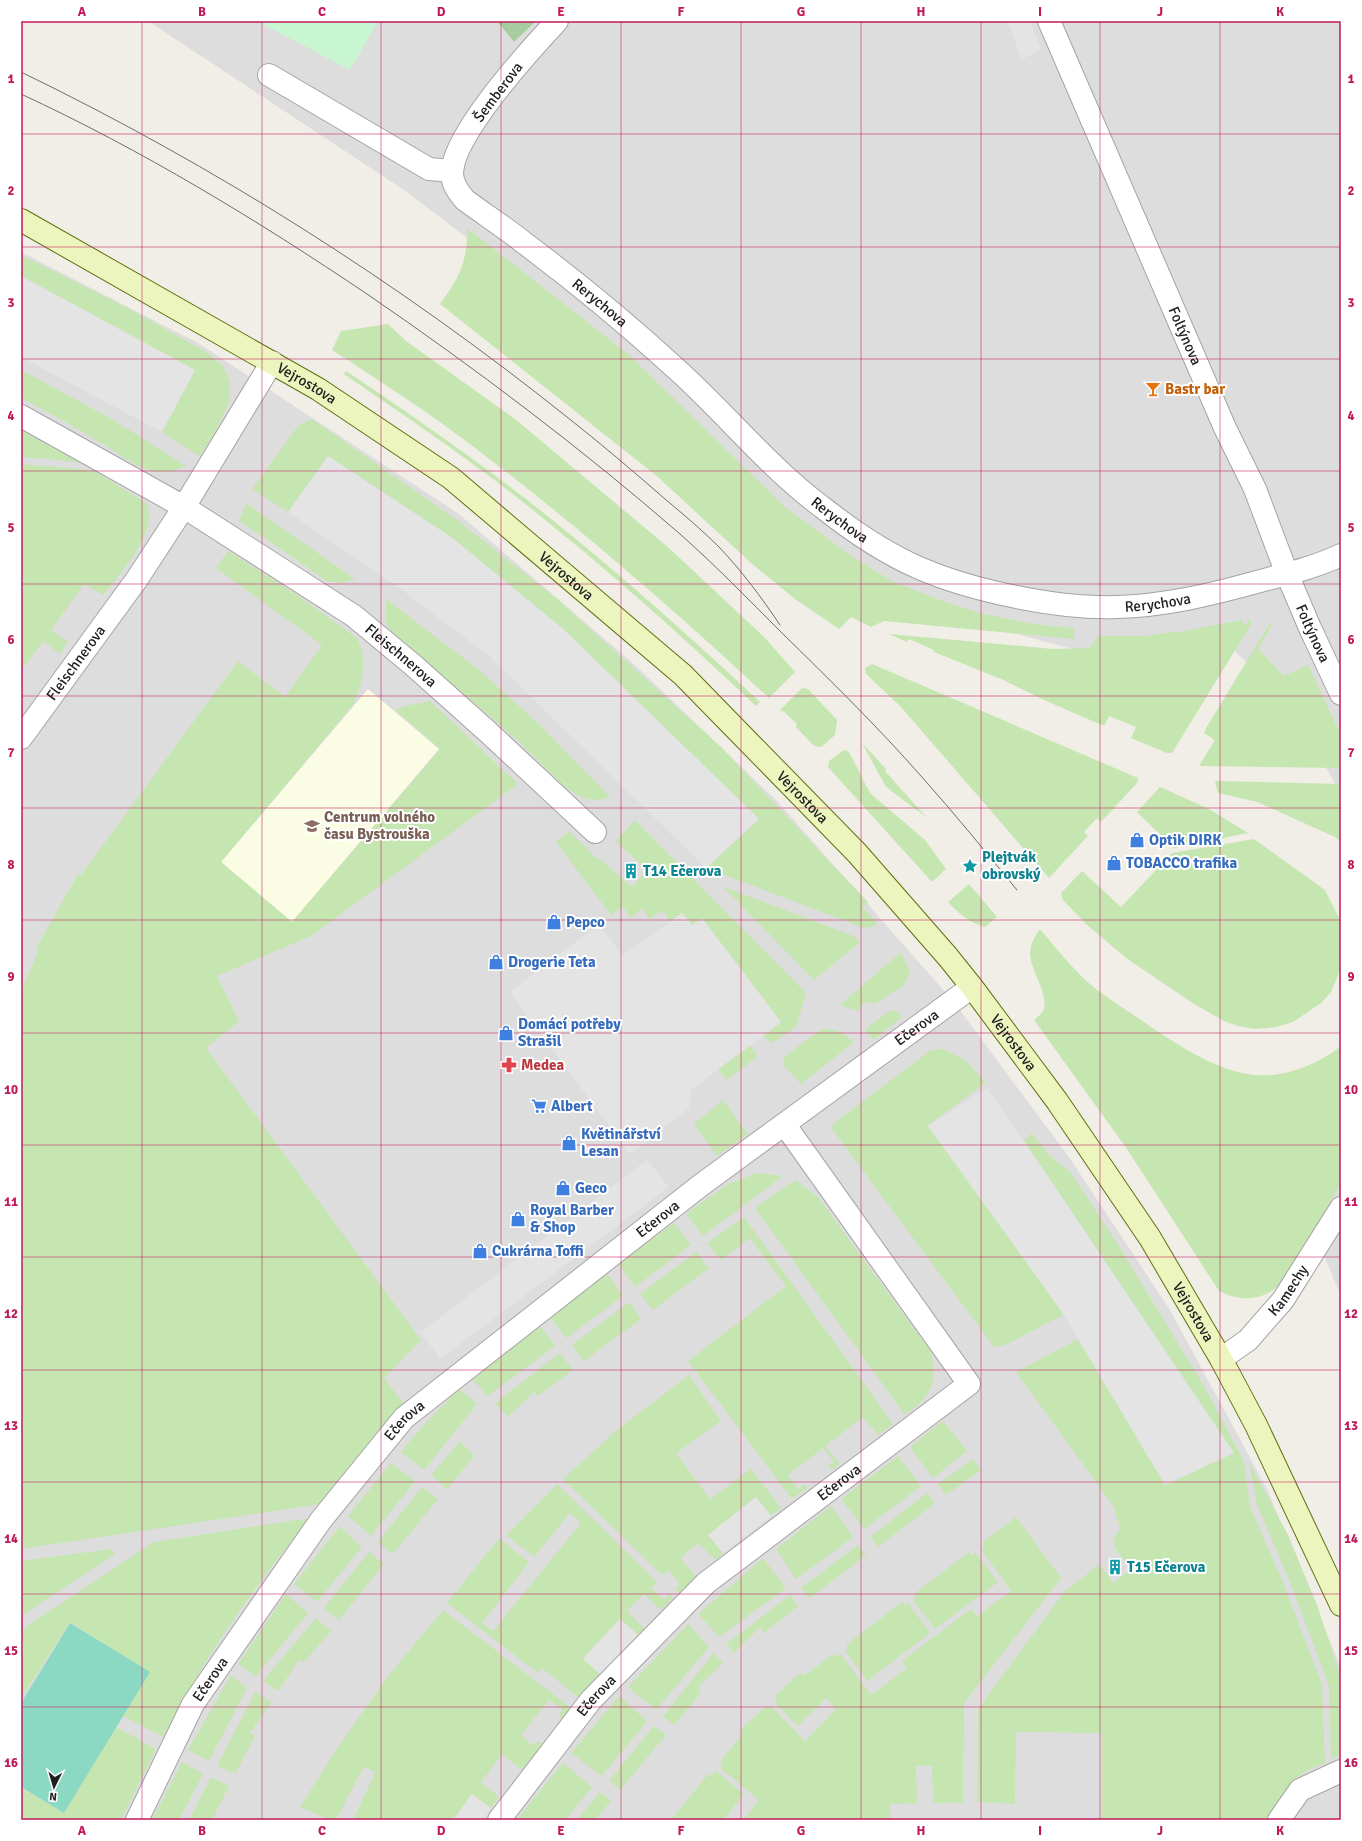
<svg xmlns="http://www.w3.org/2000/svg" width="1362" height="1841" font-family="Signika,sans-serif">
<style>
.residential{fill:#dedddd}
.education{fill:#fafde3}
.grass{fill:#c5e6b1}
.forest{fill:#a7cc9f}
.park{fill:#c8f6d0}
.pitch{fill:#8bd9c2}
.parking{fill:#e4e4e4}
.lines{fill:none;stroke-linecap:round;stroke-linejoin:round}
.street-casing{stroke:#a4a4a4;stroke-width:24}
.secondary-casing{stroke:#5c710d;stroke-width:24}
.street{stroke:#fff;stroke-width:22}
.secondary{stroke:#edf5bf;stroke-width:22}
.tram{stroke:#6e6e6e;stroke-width:1}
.grid{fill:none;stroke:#c2185b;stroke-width:1;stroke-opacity:0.55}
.labels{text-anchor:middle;stroke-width:4;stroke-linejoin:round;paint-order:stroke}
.street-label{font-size:15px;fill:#202020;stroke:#fff}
.food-label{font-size:15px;font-weight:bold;fill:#c56008;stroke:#fff;text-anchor:start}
.education-label{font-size:15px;font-weight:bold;fill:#785e54;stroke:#fff;text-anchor:start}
.shop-label{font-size:15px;font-weight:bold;fill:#366cbe;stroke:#fff;text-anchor:start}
.culture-label{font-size:15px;font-weight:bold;fill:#0d838f;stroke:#fff;text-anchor:start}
.health-label{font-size:15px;font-weight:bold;fill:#be3a42;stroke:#fff;text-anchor:start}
.neatline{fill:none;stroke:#c2185b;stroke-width:1.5}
.grid-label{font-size:13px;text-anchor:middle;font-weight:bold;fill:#c2185b}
</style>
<rect width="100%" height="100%" fill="#f0eee7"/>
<g class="residential">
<path d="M148,21H497L514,42L536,21H1341V795L1291,703L1216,634L1087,653L973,622L824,563L624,358L407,192Z"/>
<path d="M21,252L198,343L459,514L636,666L777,801L953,1001L1069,1157L1170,1310L1267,1489L1341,1668V1820H21Z"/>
<path d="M1341,1150V1296L1300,1199Z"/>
</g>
<path class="education" d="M368,689L439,749L292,922L221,862Z"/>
<g class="grass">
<path d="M467,228L628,354L784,506L850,555L892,581L940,600L980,613L1032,624L1074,628V639L884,621L871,627L851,617L839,629L795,599L751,563L658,477L440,304C459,278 468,261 467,228Z"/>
<path d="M21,255L126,307L206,352L223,366L230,382V401L213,436L199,456L162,432L195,370L21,276Z"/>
<path d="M388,324L406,341L515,419L669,548L765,638L795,672L769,698C662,599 552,503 433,417C400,394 366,372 332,350L341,331Z"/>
<path d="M21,370L110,418L186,466C175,471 165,474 153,471C134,467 116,451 99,442C74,426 47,412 21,398Z"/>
<path d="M346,371C407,412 468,454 526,499C608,563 685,632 760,702L756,706C681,635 605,567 524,503C466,457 405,416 344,374Z"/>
<path d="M312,419L457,520L556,598L720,746L868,902L863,907L877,923L875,926L864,928L706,868L759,819L562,628L451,537L328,456L288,512L252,489L294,431L301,424Z"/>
<path d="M21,430L80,463L60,460L21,457Z"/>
<path d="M21,464L92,470L145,502C163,529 118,575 103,595L84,584L51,630L68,642L60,654L43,641L21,671Z"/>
<path d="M246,503L355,579L343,583L327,581L239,521Z"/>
<path d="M228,551L294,593L357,638C368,660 363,683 353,705L221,862L292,922L440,749L395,710L405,706L430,701L518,784L311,936L217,976L239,1021L206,1048L421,1340L384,1378L404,1404L321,1504L21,1549V991L39,949L36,948L78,874L81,875L238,661L285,697L322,645L216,568Z"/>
<path d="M386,599L478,669L540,725L610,797L598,800L585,799L566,788L517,740L390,630L386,623Z"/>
<path d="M1248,618L1251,622L1250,626L1172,753H1167L1131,738L1136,727L1109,716L1104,726L1044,700L1001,679L934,652V650L909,639L907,642L889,634L1053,649L1090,648L1098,636H1142L1184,631L1242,620L1244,624H1247Z"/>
<path d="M1270,623L1272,625L1258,649L1284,676L1308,665L1341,735V768L1199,766L1215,740L1204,733L1206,728Z"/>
<path d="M872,664L1138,778L1137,783L1101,822L1097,818L1084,832L1088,836L1049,878L901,707L866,674L865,668Z"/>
<path d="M802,688L808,689L837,720L835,735L821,747L814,746L796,727L797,724L783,711L782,712L780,710Z"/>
<path d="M862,743L886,769L885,771L926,817L886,787Z"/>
<path d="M844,750L849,752L870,793L925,840L946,869L932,882L828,767L829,761Z"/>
<path d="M1215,781L1341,784V842L1335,837L1257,802L1218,793Z"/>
<path d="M1160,787L1209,809L1248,833L1174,848L1137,812Z"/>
<path d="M635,820L806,993L796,1027L772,1043L763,1036L781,1022L682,913L670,921L662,910L650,919L642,909L631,918L623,907L611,915L556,842L569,831L597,859L599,858L632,887L647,870L615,841Z"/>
<path d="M1254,839L1325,890L1341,922V968L1331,992L1321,1003L1293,1022L1276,1027L1255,1029L1238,1026L1224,1021L1194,1004L1126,958L1086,924L1063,900L1061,893L1082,871L1121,907L1172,853Z"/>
<path d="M969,884L997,917L985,927C969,922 959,914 948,902Z"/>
<path d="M722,886L853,936L860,942L814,980Z"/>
<path d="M1039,930H1041C1058,951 1076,973 1097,990C1109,999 1122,1007 1135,1016C1169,1039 1206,1066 1247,1074C1279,1080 1316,1066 1341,1046V1183L1284,1279C1268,1301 1243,1303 1219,1291L1127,1149L1034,1020C1038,1017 1043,1013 1044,1008C1048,993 1030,969 1030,953C1030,944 1035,937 1039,930Z"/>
<path d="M901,952L910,973L904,985L875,1004L865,1002L858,1010H853L840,1005Z"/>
<path d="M895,1010L902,1017L874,1040L865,1030L886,1013Z"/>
<path d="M824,1029C837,1030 845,1032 853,1043L801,1084L784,1066L783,1060L785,1056L819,1031Z"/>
<path d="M750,1046L755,1051L757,1057L726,1080L718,1069Z"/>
<path d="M941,1049C964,1056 971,1066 986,1083L928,1125L1065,1314L1005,1345L994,1347L832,1129L833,1124L931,1050Z"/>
<path d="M723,1100L748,1134L717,1156L694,1124Z"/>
<path d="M1032,1133L1048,1154L1071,1173L1117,1243L1204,1386L1244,1462L1250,1507L1283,1582L1322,1685L1325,1764C1298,1769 1278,1795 1268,1820H1102V1733L1016,1732L1015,1804L977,1802L978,1709L1065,1591L1099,1565L1114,1583L1131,1569L1116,1550L1113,1539L1120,1529L1114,1507L1016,1372L1078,1339L1165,1485L1233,1453L1024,1141Z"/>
<path d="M757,1173L783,1176L703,1236L686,1214L726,1185Z"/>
<path d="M795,1180L818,1197L931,1352C938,1384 931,1396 905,1415L755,1208Z"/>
<path d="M744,1217L893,1424L878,1435L863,1417L825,1446L840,1464L831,1470L828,1466L834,1462L823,1448L788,1475L798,1489L804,1484L807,1488L792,1499L688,1361L786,1286L750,1238L721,1260L707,1243Z"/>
<path d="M674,1223L691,1245L635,1287L618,1264Z"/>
<path d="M696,1252L709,1268L653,1310L640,1294Z"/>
<path d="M606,1272L623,1296L566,1338L549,1316Z"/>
<path d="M629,1302L641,1319L584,1361L572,1345Z"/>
<path d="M539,1324L555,1346L488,1396L472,1379Z"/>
<path d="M560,1353L573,1370L538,1396L534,1392L508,1417L495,1403Z"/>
<path d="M689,1375L721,1421L676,1453L710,1499L751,1469L781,1508L771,1516L756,1497L709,1535L723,1553L715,1560L698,1543L680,1558L696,1576L679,1593L675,1589L680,1584L669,1571L662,1575L563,1479L618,1429Z"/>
<path d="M459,1389L477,1404L424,1470L401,1452L420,1429Z"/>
<path d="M943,1421L967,1451L933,1478L910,1447Z"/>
<path d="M460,1441L474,1456L447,1489L431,1475Z"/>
<path d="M898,1456L921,1486L864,1529L841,1499Z"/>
<path d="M973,1459L981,1470L946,1495L938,1484Z"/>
<path d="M1249,1462L1288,1535L1317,1605L1341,1677V1753L1331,1760L1329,1686L1290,1582L1257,1505Z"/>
<path d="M391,1463L415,1481L371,1536L348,1516Z"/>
<path d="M557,1484L657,1582L651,1588L664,1600L670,1594L673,1598L661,1610L644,1594L627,1611L644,1629L638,1635L620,1619L583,1658L601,1675L580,1699L542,1668L538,1673L447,1603L499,1538L529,1562L482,1623L493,1631L581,1523L570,1513L534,1557L506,1535Z"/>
<path d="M422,1487L438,1499L393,1554L378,1542Z"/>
<path d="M927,1493L935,1503L878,1547L870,1537Z"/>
<path d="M831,1506L853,1537L796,1579L776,1549Z"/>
<path d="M1016,1517L1061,1578L964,1703L963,1803H933L932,1766H916L917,1803L890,1804V1820H743L759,1800L720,1768L723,1765L720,1762L742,1734L740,1730L766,1706L767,1708L771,1706L805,1741L836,1709L826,1698L798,1726L774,1702L778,1699L775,1696L801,1672L804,1676L833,1654L836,1657L841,1654L871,1695L907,1668L902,1661L971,1609L977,1616L1011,1591L981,1549L985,1547L982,1543Z"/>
<path d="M310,1518C271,1566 234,1616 202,1668C188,1691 176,1714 163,1737L123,1716L149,1673L70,1622L21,1699V1630L154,1542Z"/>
<path d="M340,1526L362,1547L317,1602L294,1584Z"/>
<path d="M858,1545L866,1555L810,1598L801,1588Z"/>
<path d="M111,1549L114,1551V1555L21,1616V1561Z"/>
<path d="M369,1552L384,1564L339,1620L324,1608Z"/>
<path d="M969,1552L972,1556L976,1553L998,1582L935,1629L913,1600L916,1598L914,1594Z"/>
<path d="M763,1558L786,1588L719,1637L698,1614Z"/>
<path d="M286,1594L308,1613L256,1676L238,1664Z"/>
<path d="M790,1595L798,1606L764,1633L760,1627L734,1653L726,1644Z"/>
<path d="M902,1602L905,1606L908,1603L930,1633L867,1681L845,1651L848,1648L846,1645Z"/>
<path d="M443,1610L571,1708L562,1719L558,1715L563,1710L549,1700L521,1735L533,1746L538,1741L543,1744L522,1770L502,1754L481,1782L499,1797L491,1808L472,1794L453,1820H353L375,1773L364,1766L336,1820H331L300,1807L338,1747L385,1680Z"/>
<path d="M316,1618L331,1631L304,1662L299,1660L278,1691L263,1681Z"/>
<path d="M688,1624L709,1647L656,1710L628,1687Z"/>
<path d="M714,1653L723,1663L697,1688L701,1693L674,1725L663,1716Z"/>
<path d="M231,1675L247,1688L209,1761L188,1750Z"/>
<path d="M255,1692L271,1702L250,1733L255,1736L235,1774L217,1766Z"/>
<path d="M619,1696L647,1721L602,1776L571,1753Z"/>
<path d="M654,1726L666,1735L620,1790L609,1781Z"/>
<path d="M116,1727L156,1749L121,1820H21V1788L64,1813Z"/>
<path d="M182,1762L203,1774L179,1820H152Z"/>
<path d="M563,1763L592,1787L565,1820H520L518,1818Z"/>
<path d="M716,1771L744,1794L723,1820H671L709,1773L712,1776Z"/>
<path d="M211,1777L229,1786L212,1820H189Z"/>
<path d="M600,1792L611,1801L595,1820H577Z"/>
</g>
<path class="forest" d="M497,21H536L514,42Z"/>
<path class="park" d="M257,21H378L350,70Z"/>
<path class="pitch" d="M70,1623L150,1672L64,1813L21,1787V1703Z"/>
<g class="parking">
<path d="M1007,21H1030L1041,50L1022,59Z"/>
<path d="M21,276L195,370L162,432L21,357Z"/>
<path d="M328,456L451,537L562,628L759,819L706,868L489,656L398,587L288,512Z"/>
<path d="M682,913L692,925L702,918L781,1022L691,1090L689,1108L630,1154L510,992L599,924L622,955Z"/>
<path d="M987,1088L1024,1141L1234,1453L1165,1485L1064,1315L928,1126Z"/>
<path d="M647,1160L669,1187L440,1359L421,1332Z"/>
<path d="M756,1497L771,1516L723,1553L708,1535Z"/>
<path d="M620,1619L638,1635L601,1675L583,1659Z"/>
<path d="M472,1794L491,1808L483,1820H453Z"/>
</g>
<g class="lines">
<g class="street-casing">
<g id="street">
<path id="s1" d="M557,21C530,50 453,134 452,173C452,184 458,192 465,200C484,214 504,227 523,242C575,281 625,322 673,366C724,411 767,466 822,507C851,530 883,552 917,567C971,591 1058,609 1117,607C1163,606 1209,595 1253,583C1282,575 1314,568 1341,555"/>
<path id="s2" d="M1049,21L1225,428L1255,489L1287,574L1310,628L1341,694"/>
<path d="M269,75L429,169L452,171"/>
<path id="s3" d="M21,416L184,507L354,616L413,665L488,732L595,832"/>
<path id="s4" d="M21,738L137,579L184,507L272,362"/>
<path id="s5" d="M1221,1359L1248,1340L1283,1300L1341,1208"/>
<path id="s6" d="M137,1820L193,1704L321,1520L404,1418L701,1185L972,987"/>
<path id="s7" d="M499,1820L591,1700L706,1583L969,1384L785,1125"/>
<path d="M1279,1820L1300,1790L1341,1771"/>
</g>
</g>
<g class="secondary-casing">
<g id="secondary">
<path id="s8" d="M21,220L318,389L451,478L683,675L857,853L948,957L972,987L1057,1101L1150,1238L1221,1359L1256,1425L1341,1605"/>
</g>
</g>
<use href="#street" class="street"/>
<use href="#secondary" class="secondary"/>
<g class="tram">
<path d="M21,72C215,166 398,282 567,417C600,443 633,471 665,499C683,514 702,530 719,547C741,570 762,598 780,625"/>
<path d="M21,94C142,150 257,220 367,294C475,368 581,448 680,534C715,565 748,599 782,633C829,679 877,726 921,776C954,813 985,851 1017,890"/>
</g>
</g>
<path class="grid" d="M142,21V1820M262,21V1820M381,21V1820M501,21V1820M621,21V1820M741,21V1820M861,21V1820M981,21V1820M1100,21V1820M1220,21V1820M21,134H1341M21,247H1341M21,359H1341M21,471H1341M21,584H1341M21,696H1341M21,808H1341M21,920H1341M21,1033H1341M21,1145H1341M21,1257H1341M21,1370H1341M21,1482H1341M21,1594H1341M21,1707H1341"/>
<defs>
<g id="bar-bare" transform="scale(1.2)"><path d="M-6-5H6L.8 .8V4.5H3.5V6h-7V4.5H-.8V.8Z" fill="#e8710a" stroke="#fff" stroke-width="2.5" paint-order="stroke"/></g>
<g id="school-bare" transform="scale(1.2)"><path d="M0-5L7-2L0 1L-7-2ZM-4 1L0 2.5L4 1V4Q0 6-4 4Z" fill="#8d6e63" stroke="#fff" stroke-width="2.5" paint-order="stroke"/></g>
<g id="shop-bare" transform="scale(1.2)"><path d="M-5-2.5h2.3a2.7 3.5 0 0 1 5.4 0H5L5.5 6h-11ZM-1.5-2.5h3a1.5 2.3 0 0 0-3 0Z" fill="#3f7fe0" stroke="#fff" stroke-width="2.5" paint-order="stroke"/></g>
<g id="sight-bare" transform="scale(1.2)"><path d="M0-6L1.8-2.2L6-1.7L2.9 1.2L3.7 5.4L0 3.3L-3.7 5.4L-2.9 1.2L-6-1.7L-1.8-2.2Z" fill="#0f9aa8" stroke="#fff" stroke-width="2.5" paint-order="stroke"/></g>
<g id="building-bare" transform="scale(1.2)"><path d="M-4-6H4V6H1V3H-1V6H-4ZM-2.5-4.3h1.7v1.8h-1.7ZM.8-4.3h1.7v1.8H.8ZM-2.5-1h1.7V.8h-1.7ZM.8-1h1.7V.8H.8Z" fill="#0f9aa8" stroke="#fff" stroke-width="2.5" paint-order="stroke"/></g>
<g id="pharmacy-bare" transform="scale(1.2)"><path d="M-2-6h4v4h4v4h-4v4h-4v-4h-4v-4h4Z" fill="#e0444e" stroke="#fff" stroke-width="2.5" paint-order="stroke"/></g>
<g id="supermarket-bare" transform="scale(1.2)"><path d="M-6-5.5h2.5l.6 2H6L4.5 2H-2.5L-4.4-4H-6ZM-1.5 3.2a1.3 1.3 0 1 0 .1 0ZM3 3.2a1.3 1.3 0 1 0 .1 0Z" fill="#3f7fe0" stroke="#fff" stroke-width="2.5" paint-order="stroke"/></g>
</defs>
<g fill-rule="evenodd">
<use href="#bar-bare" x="1153" y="389"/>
<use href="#school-bare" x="312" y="826"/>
<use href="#shop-bare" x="1137" y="840"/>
<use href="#shop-bare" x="1114" y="863"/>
<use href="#sight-bare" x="970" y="866"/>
<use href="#building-bare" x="631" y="871"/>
<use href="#shop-bare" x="554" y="922"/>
<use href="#shop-bare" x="496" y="962"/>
<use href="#shop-bare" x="506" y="1033"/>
<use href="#pharmacy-bare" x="509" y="1065"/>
<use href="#supermarket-bare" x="539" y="1106"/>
<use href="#shop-bare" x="569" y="1143"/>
<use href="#shop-bare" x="563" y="1188"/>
<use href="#shop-bare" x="518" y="1219"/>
<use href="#shop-bare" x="480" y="1251"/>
<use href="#building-bare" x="1115" y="1567"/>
</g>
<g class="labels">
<g class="street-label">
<text transform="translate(498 92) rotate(-53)" y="5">Šemberova</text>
<text dy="5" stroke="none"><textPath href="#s1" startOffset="387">Rerychova</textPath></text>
<text dy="5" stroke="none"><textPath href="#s2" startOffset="343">Foltýnova</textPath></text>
<text dy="5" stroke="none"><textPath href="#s8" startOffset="329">Vejrostova</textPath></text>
<text dy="5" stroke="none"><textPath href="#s1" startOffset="711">Rerychova</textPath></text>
<text dy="5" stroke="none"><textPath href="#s8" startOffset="653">Vejrostova</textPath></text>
<text dy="5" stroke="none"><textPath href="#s1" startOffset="1048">Rerychova</textPath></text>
<text dy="5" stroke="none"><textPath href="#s2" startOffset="667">Foltýnova</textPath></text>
<text dy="5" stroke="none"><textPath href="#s3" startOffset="450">Fleischnerova</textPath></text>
<text dy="5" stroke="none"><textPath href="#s4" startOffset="93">Fleischnerova</textPath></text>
<text dy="5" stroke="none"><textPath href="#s8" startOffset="977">Vejrostova</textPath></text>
<text dy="5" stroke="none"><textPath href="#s6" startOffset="1129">Ečerova</textPath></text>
<text dy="5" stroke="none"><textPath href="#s8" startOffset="1301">Vejrostova</textPath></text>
<text dy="5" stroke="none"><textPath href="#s6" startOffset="807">Ečerova</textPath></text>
<text dy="5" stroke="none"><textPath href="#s5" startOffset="97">Kamechy</textPath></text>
<text dy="5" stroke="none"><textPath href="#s8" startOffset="1625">Vejrostova</textPath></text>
<text dy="5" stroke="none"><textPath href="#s6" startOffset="483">Ečerova</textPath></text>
<text dy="5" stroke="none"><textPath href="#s7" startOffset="482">Ečerova</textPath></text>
<text dy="5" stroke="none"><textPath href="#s6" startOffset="159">Ečerova</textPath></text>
<text dy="5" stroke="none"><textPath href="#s7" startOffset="158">Ečerova</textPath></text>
</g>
<g class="food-label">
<text x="1165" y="394">Bastr bar</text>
</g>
<g class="education-label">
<text x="324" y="822">Centrum volného<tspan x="324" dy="17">času Bystrouška</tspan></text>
</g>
<g class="shop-label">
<text x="1149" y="845">Optik DIRK</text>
<text x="1126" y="868">TOBACCO trafika</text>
<text x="566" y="927">Pepco</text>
<text x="508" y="967">Drogerie Teta</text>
<text x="518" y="1029">Domácí potřeby<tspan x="518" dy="17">Strašil</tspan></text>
<text x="551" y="1111">Albert</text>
<text x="581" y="1139">Květinářství<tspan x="581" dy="17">Lesan</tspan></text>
<text x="575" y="1193">Geco</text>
<text x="530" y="1215">Royal Barber<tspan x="530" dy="17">&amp; Shop</tspan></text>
<text x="492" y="1256">Cukrárna Toffi</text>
</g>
<g class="culture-label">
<text x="982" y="862">Plejtvák<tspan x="982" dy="17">obrovský</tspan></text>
<text x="643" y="876">T14 Ečerova</text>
<text x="1127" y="1572">T15 Ečerova</text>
</g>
<g class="health-label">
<text x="521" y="1070">Medea</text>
</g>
</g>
<rect width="1362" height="1841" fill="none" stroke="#ffffff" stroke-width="44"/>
<g transform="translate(54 1787) rotate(185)" stroke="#ffffff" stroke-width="3" paint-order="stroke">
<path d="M0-3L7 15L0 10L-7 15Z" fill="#202020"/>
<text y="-6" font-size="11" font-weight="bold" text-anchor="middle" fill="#202020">N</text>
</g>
<rect x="22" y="22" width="1318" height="1797" class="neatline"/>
<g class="grid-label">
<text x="82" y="16">A</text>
<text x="202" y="16">B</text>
<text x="322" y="16">C</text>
<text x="441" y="16">D</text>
<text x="561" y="16">E</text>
<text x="681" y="16">F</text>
<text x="801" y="16">G</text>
<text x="921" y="16">H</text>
<text x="1040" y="16">I</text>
<text x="1160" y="16">J</text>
<text x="1280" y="16">K</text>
<text x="11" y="83">1</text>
<text x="1351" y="83">1</text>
<text x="11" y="195">2</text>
<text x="1351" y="195">2</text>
<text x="11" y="307">3</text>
<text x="1351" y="307">3</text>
<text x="11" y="420">4</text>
<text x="1351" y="420">4</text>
<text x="11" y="532">5</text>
<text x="1351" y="532">5</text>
<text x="11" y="644">6</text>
<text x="1351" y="644">6</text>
<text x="11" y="757">7</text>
<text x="1351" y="757">7</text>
<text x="11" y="869">8</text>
<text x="1351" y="869">8</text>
<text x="11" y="981">9</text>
<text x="1351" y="981">9</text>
<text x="11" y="1094">10</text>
<text x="1351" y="1094">10</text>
<text x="11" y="1206">11</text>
<text x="1351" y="1206">11</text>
<text x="11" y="1318">12</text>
<text x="1351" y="1318">12</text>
<text x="11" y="1430">13</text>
<text x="1351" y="1430">13</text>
<text x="11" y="1543">14</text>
<text x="1351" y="1543">14</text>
<text x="11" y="1655">15</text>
<text x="1351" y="1655">15</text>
<text x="11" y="1767">16</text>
<text x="1351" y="1767">16</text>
<text x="82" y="1835">A</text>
<text x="202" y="1835">B</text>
<text x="322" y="1835">C</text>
<text x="441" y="1835">D</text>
<text x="561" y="1835">E</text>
<text x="681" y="1835">F</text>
<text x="801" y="1835">G</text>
<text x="921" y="1835">H</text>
<text x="1040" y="1835">I</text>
<text x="1160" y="1835">J</text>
<text x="1280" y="1835">K</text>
</g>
</svg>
